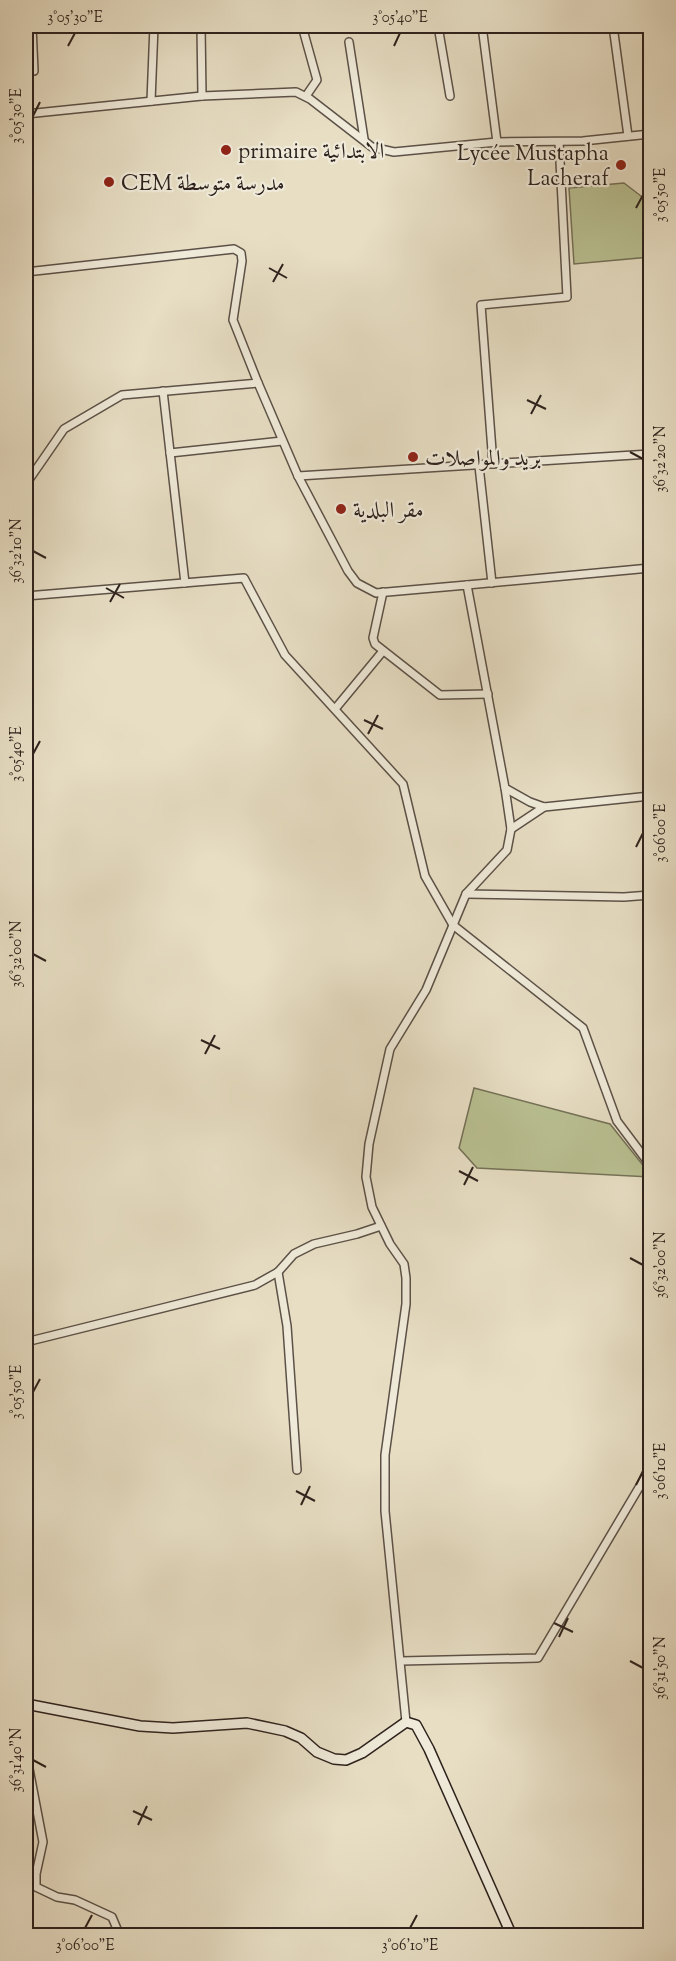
<svg xmlns="http://www.w3.org/2000/svg" width="676" height="1961" font-family="'Sorts Mill Goudy',Amiri,serif">
<style>
.green{fill:#b9c092;stroke:#747158;stroke-width:1.5}
.lines{fill:none;stroke-linecap:round;stroke-linejoin:round}
.street-casing{stroke:#5c5147;stroke-width:10}
.secondary-casing{stroke:#2e221d;stroke-width:12}
.street{stroke:#efead9;stroke-width:7}
.secondary{stroke:#efead9;stroke-width:9}
.ticks{fill:none;stroke:#2e221d;stroke-width:2}
.poi-dot{fill:#8f2418;stroke:#efead9;stroke-width:2}
.labels{text-anchor:middle;stroke-width:4.5;stroke-linejoin:round;paint-order:stroke}
.poi-label{font-size:22px;fill:#2e221d;stroke:#efead9;text-anchor:start}
.neatline{fill:none;stroke:#2e221d;stroke-width:2}
.ticks-label{font-size:15px;text-anchor:middle;fill:#2e221d}
</style>
<rect width="100%" height="100%" fill="#e7dec4"/>
<filter id="stains"><feTurbulence type="fractalNoise" baseFrequency=".00333" numOctaves="4"/><feColorMatrix values="0 0 0 0 .2 0 0 0 0 .09 0 0 0 0 .02 0 0 0 .5 -.17"/></filter>
<radialGradient id="worn" r=".72"><stop offset=".6" stop-color="#630" stop-opacity="0"/><stop offset="1" stop-color="#630" stop-opacity=".3"/></radialGradient>
<g class="green">
<path d="M624,183L650,203V257L574,264L569,188Z"/>
<path d="M474,1088L610,1124L650,1174V1177L477,1168L459,1148Z"/>
</g>
<g class="lines">
<g class="street-casing">
<g id="street">
<path d="M32,26L34,71"/>
<path d="M201,26L202,96"/>
<path d="M302,26L317,80L306,96"/>
<path d="M438,26L450,96"/>
<path d="M482,26L497,142"/>
<path d="M613,26L628,136"/>
<path d="M349,42L364,139"/>
<path d="M151,101L154,26"/>
<path d="M26,114L202,96L296,92L310,99L372,147L394,152L497,142L583,141L650,134"/>
<path d="M647,134L650,112"/>
<path d="M26,272L234,249L241,253L242,261L233,320L258,383L298,476L348,571L357,583L376,593L467,585L505,788L530,802L544,807L650,796"/>
<path d="M163,391L185,583"/>
<path d="M170,453L282,441"/>
<path d="M493,464L481,305L567,297L559,142"/>
<path d="M479,466L492,583"/>
<path d="M298,476L650,454"/>
<path d="M26,484L64,429L122,395L258,383"/>
<path d="M467,585L650,568"/>
<path d="M383,592L373,638L375,644L440,695L488,694"/>
<path d="M26,596L244,578L285,655L403,784L425,876L453,925L583,1028L617,1121L650,1165"/>
<path d="M335,709L383,651"/>
<path d="M511,829L544,807"/>
<path d="M466,894L624,897L650,895"/>
<path d="M278,1272L287,1326L297,1470"/>
<path d="M26,1342L255,1285L278,1272L294,1254L314,1244L357,1234L381,1226"/>
<path d="M401,1661L538,1658L650,1469"/>
<path d="M406,1722L385,1511V1455L406,1304V1278L404,1264L390,1244L372,1207L366,1177L369,1144L390,1049L426,990L466,894L507,850L511,829L505,788"/>
<path d="M26,1753L43,1842L36,1874V1887L57,1897L75,1900L112,1917L120,1936"/>
</g>
</g>
<g class="secondary-casing">
<path id="secondary" d="M26,1704L140,1726L173,1728L247,1723L285,1731L301,1738L317,1752L334,1759L346,1760L362,1753L406,1722L416,1725L429,1749L512,1936"/>
</g>
<use href="#street" class="street"/>
<use href="#secondary" class="secondary"/>
</g>
<path class="ticks" d="M68,46L75,33M394,46L400,33M33,116L40,102M636,208L643,195M269,268L287,278M273,282L283,264M527,400L546,409M531,414L541,395M630,452L643,459M33,551L46,558M106,588L124,598M110,602L120,584M364,720L383,729M368,734L378,715M33,754L40,741M636,847L643,833M33,954L46,961M201,1040L220,1049M205,1054L215,1035M459,1171L478,1181M464,1185L473,1167M630,1258L643,1265M33,1392L40,1379M636,1485L643,1471M296,1491L315,1501M301,1505L310,1486M554,1623L573,1632M559,1637L568,1618M630,1661L643,1668M33,1760L46,1767M133,1811L152,1820M138,1825L147,1806M85,1928L92,1915M410,1928L417,1915"/>
<g class="poi-dot">
<circle cx="226" cy="150" r="6"/>
<circle cx="621" cy="165" r="6"/>
<circle cx="109" cy="182" r="6"/>
<circle cx="413" cy="457" r="6"/>
<circle cx="341" cy="509" r="6"/>
</g>
<g class="labels">
<g class="poi-label">
<text x="238" y="158">primaire الابتدائية</text>
<text x="609" y="160" text-anchor="end">Lycée Mustapha<tspan x="609" dy="25">Lacheraf</tspan></text>
<text x="121" y="190">CEM مدرسة متوسطة</text>
<text x="425" y="465">بريد والمواصلات</text>
<text x="353" y="517">مقر البلدية</text>
</g>
</g>
<rect width="676" height="1961" fill="none" stroke="#e7dec4" stroke-width="66"/>
<rect x="33" y="33" width="610" height="1895" class="neatline"/>
<g class="ticks-label">
<text x="75" y="22">3°05'30"E</text>
<text x="400" y="22">3°05'40"E</text>
<text transform="translate(16 116) rotate(-90)" y="5">3°05'30"E</text>
<text transform="translate(660 195) rotate(-90)" y="5">3°05'50"E</text>
<text transform="translate(660 459) rotate(-90)" y="5">36°32'20"N</text>
<text transform="translate(16 551) rotate(-90)" y="5">36°32'10"N</text>
<text transform="translate(16 754) rotate(-90)" y="5">3°05'40"E</text>
<text transform="translate(660 833) rotate(-90)" y="5">3°06'00"E</text>
<text transform="translate(16 954) rotate(-90)" y="5">36°32'00"N</text>
<text transform="translate(660 1265) rotate(-90)" y="5">36°32'00"N</text>
<text transform="translate(16 1392) rotate(-90)" y="5">3°05'50"E</text>
<text transform="translate(660 1471) rotate(-90)" y="5">3°06'10"E</text>
<text transform="translate(660 1668) rotate(-90)" y="5">36°31'50"N</text>
<text transform="translate(16 1760) rotate(-90)" y="5">36°31'40"N</text>
<text x="85" y="1950">3°06'00"E</text>
<text x="410" y="1950">3°06'10"E</text>
</g>
<rect width="100%" height="100%" filter="url(#stains)"/>
<rect width="100%" height="100%" fill="url(#worn)"/>
</svg>
